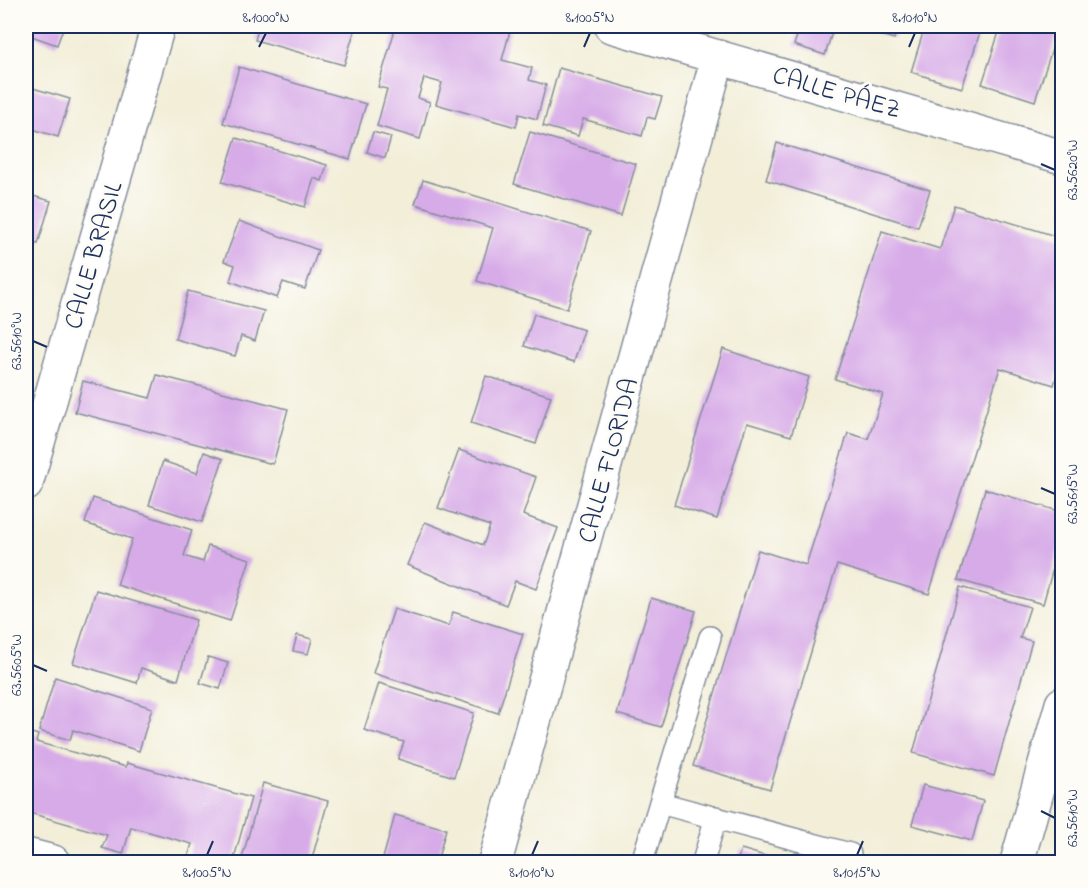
<svg xmlns="http://www.w3.org/2000/svg" width="1088" height="888" font-family="'Indie Flower',sans-serif">
<style>
.building{fill:#d7abe8}
.lines{fill:none;stroke-linecap:round;stroke-linejoin:round}
.service-casing{stroke:#868e9b;stroke-width:24}
.minor-casing{stroke:#868e9b;stroke-width:36}
.secondary-casing{stroke:#868e9b;stroke-width:36}
.service{stroke:#fff;stroke-width:21}
.minor{stroke:#fff;stroke-width:33}
.secondary{stroke:#fff;stroke-width:33}
.ticks{fill:none;stroke:#1b2f5e;stroke-width:2}
.labels{text-anchor:middle;stroke-width:6;stroke-linejoin:round;paint-order:stroke}
.street-label{font-size:26px;fill:#1b2f5e;stroke:#fdfcf7}
.neatline{fill:none;stroke:#1b2f5e;stroke-width:2}
.ticks-label{font-size:15px;text-anchor:middle;fill:#1b2f5e}
</style>
<rect width="100%" height="100%" fill="#fdfcf7"/>
<filter id="ink" filterUnits="userSpaceOnUse"><feTurbulence type="fractalNoise" baseFrequency=".0167" numOctaves="2"/><feDisplacementMap in="SourceGraphic" scale="12" xChannelSelector="R" yChannelSelector="G"/><feConvolveMatrix kernelMatrix="1 2 1 2 8 2 1 2 1" color-interpolation-filters="sRGB"/></filter>
<filter id="wash" filterUnits="userSpaceOnUse"><feTurbulence type="fractalNoise" baseFrequency=".008" numOctaves="4" result="noise"/><feDisplacementMap in="SourceGraphic" scale="24" xChannelSelector="R" yChannelSelector="G"/><feGaussianBlur stdDeviation="1.35" result="paint"/><feColorMatrix in="noise" values="0 0 0 0 0 0 0 0 0 0 0 0 0 0 0 0 0 1.4 0 .05"/><feComposite in="paint" operator="in"/></filter>
<g filter="url(#wash)">
<rect width="100%" height="100%" fill="#f2eed8"/>
<g id="blocks">
<g class="building">
<path d="M26,26H64L57,45L26,34Z"/>
<path d="M259,26H356L344,65L255,40Z"/>
<path d="M396,26H489L510,31L502,60L532,68L529,80L546,85L537,119L519,114L516,127L436,104L442,83L424,78L418,98L430,102L420,139L377,126L387,89L378,87Z"/>
<path d="M800,26H834L825,55L794,45Z"/>
<path d="M853,26H898L894,39Z"/>
<path d="M925,26H982L962,88L911,72Z"/>
<path d="M1001,26H1041L1058,31L1035,101L982,84Z"/>
<path d="M239,67L366,104L350,159L223,123Z"/>
<path d="M559,68L662,97L655,119L647,117L642,136L583,119L578,136L543,126Z"/>
<path d="M26,86L70,99L58,137L26,127Z"/>
<path d="M373,132L391,137L385,158L367,152Z"/>
<path d="M530,132L636,164L621,216L514,184Z"/>
<path d="M236,138L327,165L322,181L314,178L305,207L222,182Z"/>
<path d="M777,143L930,190L918,227L766,180Z"/>
<path d="M423,180L591,231L567,309L477,281L493,228L415,204Z"/>
<path d="M26,194L51,201L38,244L26,241Z"/>
<path d="M954,205L1062,238V357L1054,385L1000,368L929,594L837,565L770,789L693,766L758,550L806,565L848,433L868,439L883,394L835,379L882,231L940,249Z"/>
<path d="M239,221L318,250L305,289L283,282L277,298L230,281L235,265L224,261Z"/>
<path d="M188,291L264,311L255,341L241,336L235,356L175,339Z"/>
<path d="M534,314L584,330L574,362L524,346Z"/>
<path d="M723,349L809,377L791,436L747,423L717,519L674,505Z"/>
<path d="M157,375L288,409L273,464L75,412L83,381L150,398Z"/>
<path d="M486,376L551,396L536,444L471,423Z"/>
<path d="M459,450L536,477L523,515L558,528L536,589L515,581L506,605L407,565L425,522L483,545L490,526L438,508Z"/>
<path d="M204,452L223,459L202,522L149,505L163,461L197,473Z"/>
<path d="M985,489L1062,512V536L1043,604L958,580Z"/>
<path d="M93,498L192,530L184,556L203,562L208,546L250,559L230,621L117,585L132,539L85,523Z"/>
<path d="M960,587L1030,607L1020,638L1032,641L994,776L913,753Z"/>
<path d="M96,590L196,620L178,680L141,668L137,683L73,663Z"/>
<path d="M651,598L696,611L661,727L617,714Z"/>
<path d="M394,609L449,626L453,612L523,634L498,713L373,673Z"/>
<path d="M297,635L312,639L308,654L293,651Z"/>
<path d="M208,657L228,663L220,689L200,683Z"/>
<path d="M55,677L152,708L139,751L73,730L70,740L39,731Z"/>
<path d="M379,683L474,713L454,777L398,759L404,742L364,730Z"/>
<path d="M26,731L38,735L36,742L126,767L127,763L251,798L233,862L187,860L192,844L131,827L123,854L102,848L107,835L26,812Z"/>
<path d="M263,783L328,801L311,862H241Z"/>
<path d="M923,785L983,801L972,841L912,825Z"/>
<path d="M395,815L446,829L437,862H382Z"/>
<path d="M741,849L786,862H737Z"/>
</g>
</g>
</g>
<g filter="url(#ink)">
<use href="#blocks" fill-opacity="0" stroke="#868e9b" stroke-width="1.5"/>
<g class="lines">
<g class="service-casing">
<g id="service">
<path d="M660,803L850,854L848,862"/>
<path d="M642,862L710,637"/>
<path d="M703,862L716,817"/>
</g>
</g>
<g class="minor-casing">
<g id="minor">
<path d="M611,26L1062,157"/>
<path d="M26,484L158,26"/>
<path d="M495,862L718,57"/>
<path d="M1017,862L1062,704"/>
</g>
</g>
<g class="secondary-casing">
<path id="secondary" d="M26,855L53,862"/>
</g>
<use href="#service" class="service"/>
<use href="#minor" class="minor"/>
<use href="#secondary" class="secondary"/>
</g>
</g>
<path class="ticks" d="M259,47L266,33M584,47L590,33M909,47L915,33M1041,164L1055,170M33,341L47,347M1041,488L1055,494M33,665L47,671M1041,811L1055,818M207,855L213,841M532,855L538,841M857,855L863,841"/>
<g class="labels">
<g class="street-label">
<text transform="translate(837 91) rotate(16)" y="9">CALLE PÁEZ</text>
<text transform="translate(92 255) rotate(-74)" y="9">CALLE BRASIL</text>
<text transform="translate(607 460) rotate(-75)" y="9">CALLE FLORIDA</text>
</g>
</g>
<rect width="1088" height="888" fill="none" stroke="#fdfcf7" stroke-width="66"/>
<rect x="33" y="33" width="1022" height="822" class="neatline"/>
<g class="ticks-label">
<text x="266" y="22">8.1000°N</text>
<text x="590" y="22">8.1005°N</text>
<text x="915" y="22">8.1010°N</text>
<text transform="translate(1072 170) rotate(-90)" y="5">63.5620°W</text>
<text transform="translate(16 341) rotate(-90)" y="5">63.5610°W</text>
<text transform="translate(1072 494) rotate(-90)" y="5">63.5615°W</text>
<text transform="translate(16 665) rotate(-90)" y="5">63.5605°W</text>
<text transform="translate(1072 818) rotate(-90)" y="5">63.5610°W</text>
<text x="207" y="877">8.1005°N</text>
<text x="532" y="877">8.1010°N</text>
<text x="857" y="877">8.1015°N</text>
</g>
</svg>
